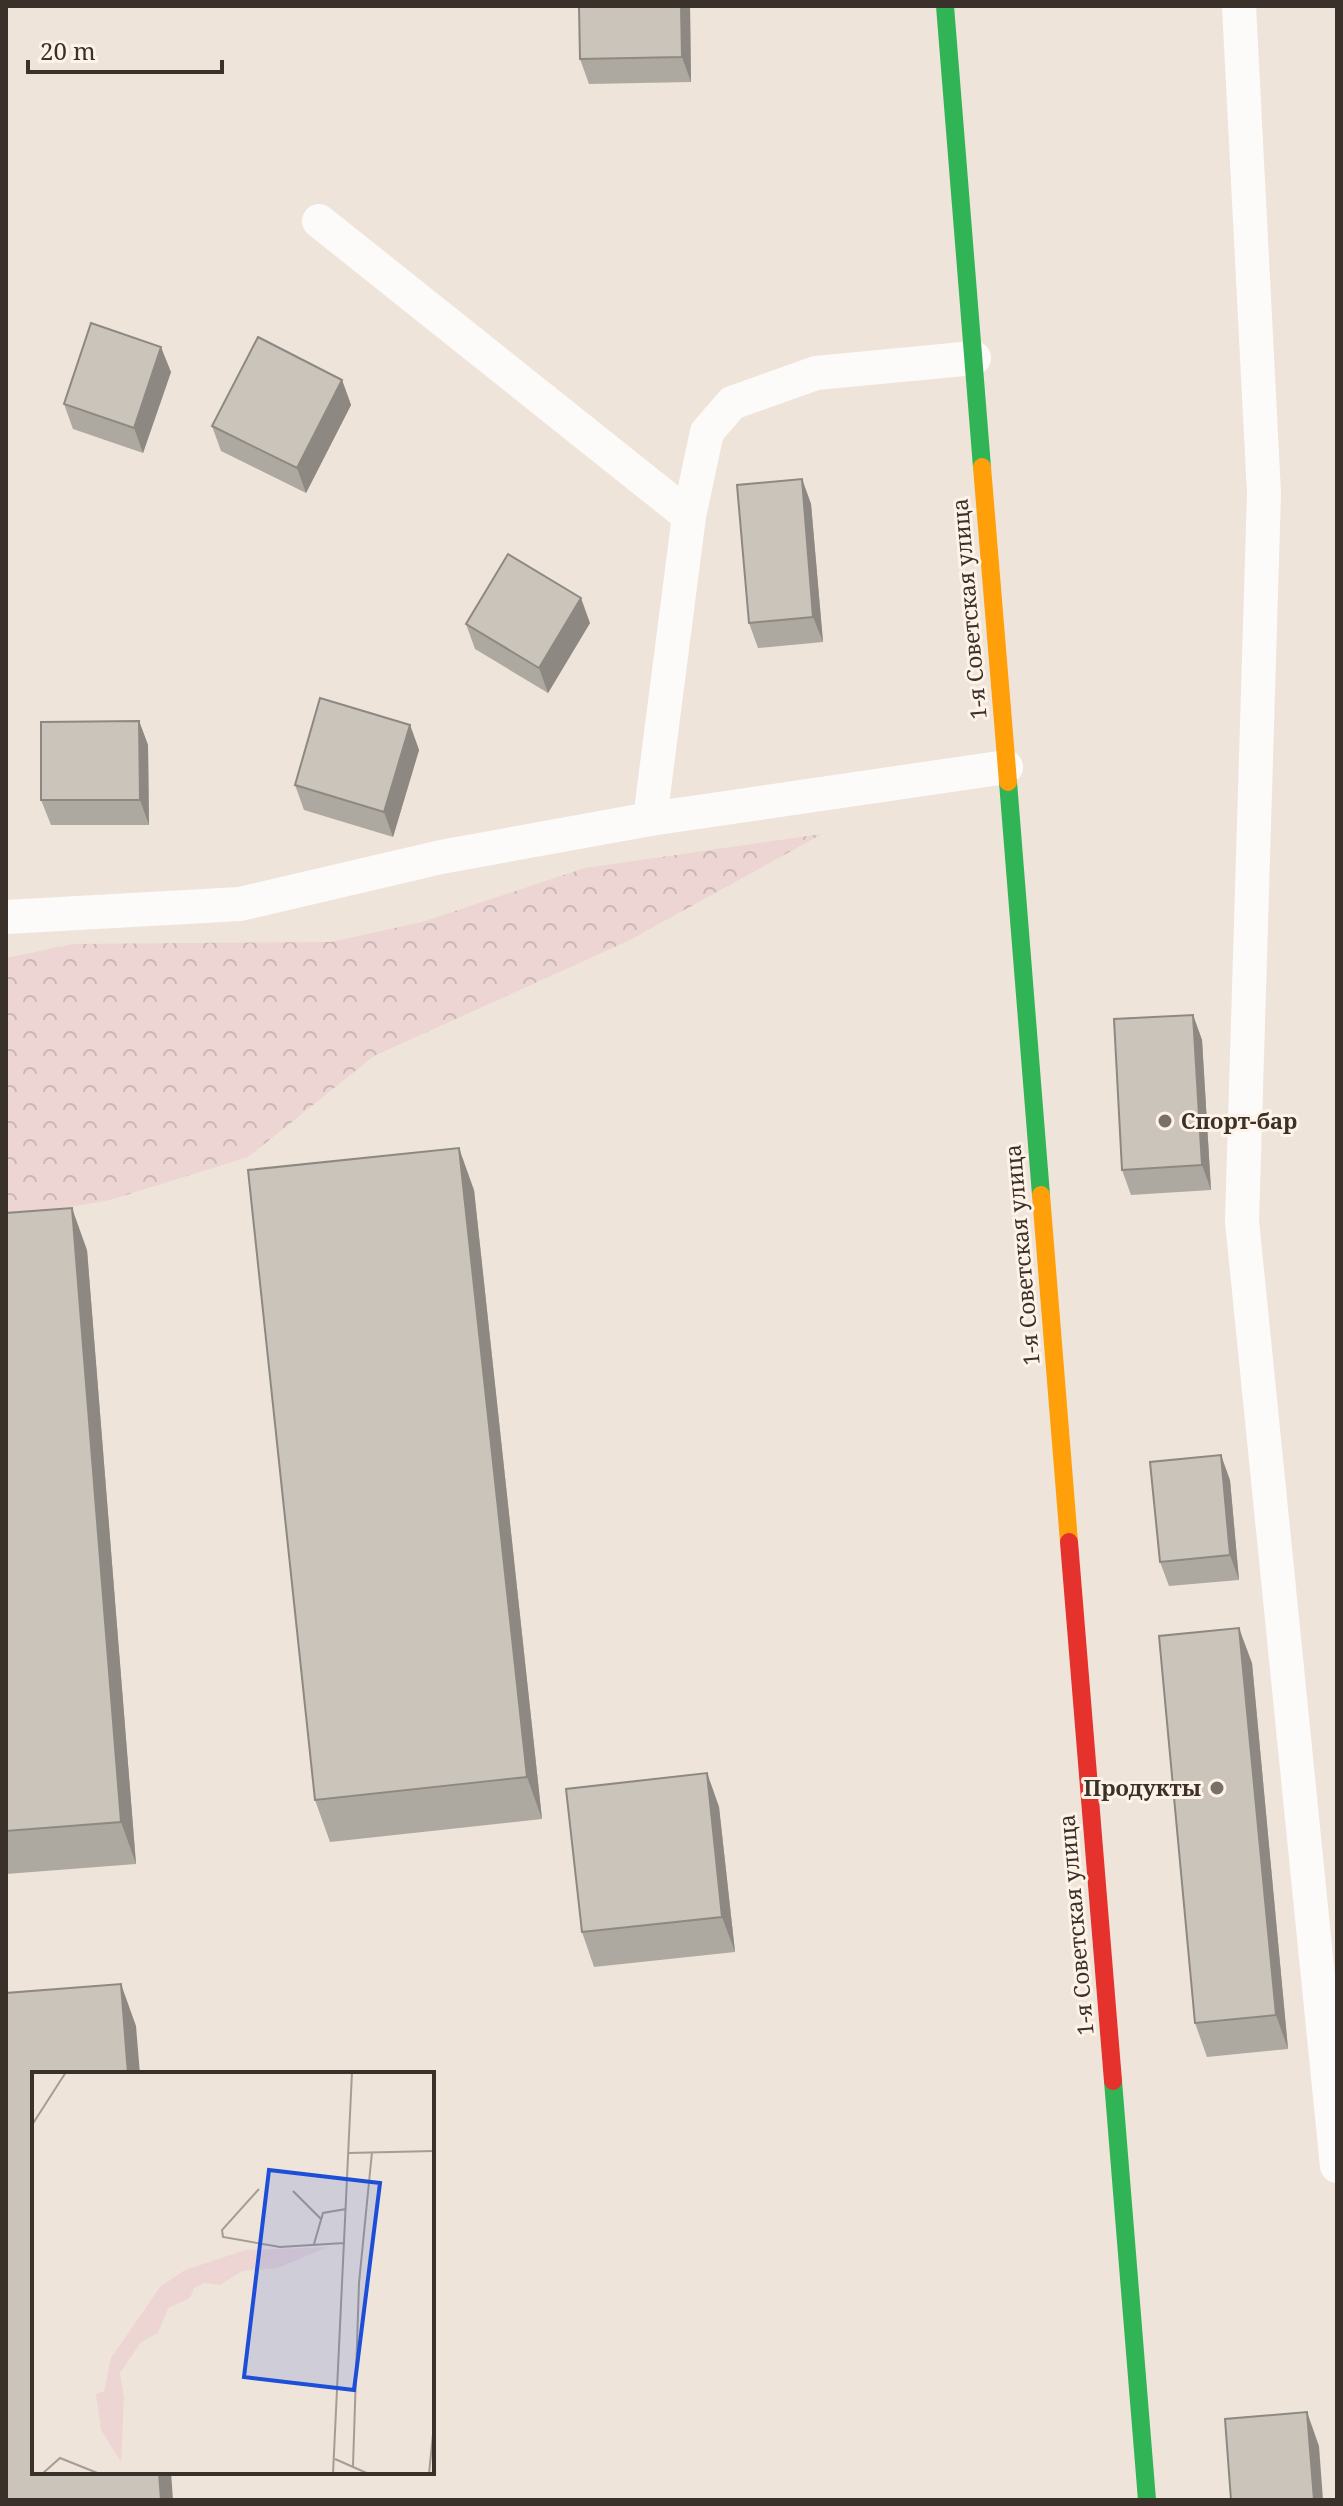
<svg xmlns="http://www.w3.org/2000/svg" width="1343" height="2506" font-family="'Noto Serif',serif">
<style>
.forest{fill:url(#forest-crowns)}
.lines{fill:none;stroke-linecap:round;stroke-linejoin:round}
.lane{stroke:#fdfbf9;stroke-width:34}
.fast{stroke:#30b455;stroke-width:18}
.slow{stroke:#ff9f0a;stroke-width:18}
.jam{stroke:#e5322d;stroke-width:18}
.wall{fill:#aea9a0}
.shaded-wall{fill:#8d8982}
.building{fill:#cac4ba;stroke:#8d8982;stroke-width:2}
.poi-dot{fill:#797067;stroke:#fff2e6;stroke-width:3}
.labels{text-anchor:middle;stroke-width:6;stroke-linejoin:round;paint-order:stroke}
.street-label{font-size:22px;fill:#39312a;stroke:#fff2e6}
.poi-label{font-size:22px;font-weight:bold;fill:#39312a;stroke:#fff2e6;text-anchor:start}
.inset-road{fill:none;stroke:#a69c93;stroke-width:2}
.view{fill:#1d4ed8;fill-opacity:0.15;stroke:#1d4ed8;stroke-width:4}
.inset-edge{fill:none;stroke:#39312a;stroke-width:4}
</style>
<defs>
<pattern id="forest-crowns" width="20" height="18" patternUnits="userSpaceOnUse" patternTransform="scale(2)"><rect width="20" height="18" fill="#ecd5d3"/><path d="M2 6a3 3 0 1 1 6 0M12 15a3 3 0 1 1 6 0" fill="none" stroke="#cbb7b5"/></pattern>
</defs>
<rect width="100%" height="100%" fill="#efe4d9"/>
<path class="forest" d="M822,834L628,941L374,1056L248,1157L110,1200L6,1218V958L73,944L331,942L422,922L585,868Z"/>
<g class="lines">
<g class="lane">
<path d="M1239,6L1264,493L1242,1221L1337,2166"/>
<path d="M319,221L689,516"/>
<path d="M650,819L689,516L707,432L732,403L816,373L974,358"/>
<path d="M6,917L240,904L441,857L650,819L1006,767"/>
</g>
<g class="fast">
<path d="M945,6L982,467"/>
<path d="M1008,782L1041,1195"/>
<path d="M1113,2081L1147,2500"/>
</g>
<g class="slow">
<path d="M982,467L1008,782"/>
<path d="M1041,1195L1069,1542"/>
</g>
<path class="jam" d="M1069,1542L1113,2081"/>
</g>
<g class="wall">
<path d="M690,6L691,82L589,84L580,59Z"/>
<path d="M171,372L143,453L73,429L64,404Z"/>
<path d="M342,380L351,405L306,493L221,451L212,426Z"/>
<path d="M802,479L811,504L823,642L758,648L749,623Z"/>
<path d="M590,623L548,693L475,649L466,624Z"/>
<path d="M139,721L148,745L149,825H51L41,800Z"/>
<path d="M410,725L419,750L393,837L304,810L295,785Z"/>
<path d="M1193,1015L1202,1040L1211,1190L1131,1195L1122,1170Z"/>
<path d="M474,1190L542,1819L330,1842L315,1800Z"/>
<path d="M6,1213L87,1250L136,1864L6,1874Z"/>
<path d="M1230,1480L1239,1580L1169,1586L1160,1562Z"/>
<path d="M1252,1663L1288,2049L1207,2057L1195,2023Z"/>
<path d="M707,1773L719,1807L735,1952L594,1967L582,1932Z"/>
</g>
<g class="shaded-wall">
<path d="M681,6H690L691,82L682,57Z"/>
<path d="M161,347L171,372L143,453L134,428Z"/>
<path d="M342,380L351,405L306,493L297,468Z"/>
<path d="M802,479L811,504L823,642L813,617Z"/>
<path d="M581,598L590,623L548,693L539,668Z"/>
<path d="M139,721L148,745L149,825L140,800Z"/>
<path d="M410,725L419,750L393,837L384,812Z"/>
<path d="M1193,1015L1202,1040L1211,1190L1202,1165Z"/>
<path d="M459,1148L474,1190L542,1819L527,1777Z"/>
<path d="M72,1208L87,1250L136,1864L121,1822Z"/>
<path d="M1221,1455L1230,1480L1239,1580L1230,1555Z"/>
<path d="M1239,1628L1252,1663L1288,2049L1276,2015Z"/>
<path d="M707,1773L719,1807L735,1952L722,1917Z"/>
<path d="M121,1984L136,2026L140,2074H128Z"/>
<path d="M1307,2412L1319,2446L1323,2500H1314Z"/>
<path d="M159,2472H171L173,2500H161Z"/>
</g>
<g class="building">
<path d="M579,6H681L682,57L580,59Z"/>
<path d="M91,323L161,347L134,428L64,404Z"/>
<path d="M258,337L342,380L297,468L212,426Z"/>
<path d="M802,479L813,617L749,623L737,485Z"/>
<path d="M508,554L581,598L539,668L466,624Z"/>
<path d="M320,698L410,725L384,812L295,785Z"/>
<path d="M139,721L140,800H41V722Z"/>
<path d="M1193,1015L1202,1165L1122,1170L1114,1019Z"/>
<path d="M459,1148L527,1777L315,1800L248,1170Z"/>
<path d="M72,1208L121,1822L6,1831V1213Z"/>
<path d="M1221,1455L1230,1555L1160,1562L1150,1462Z"/>
<path d="M1239,1628L1276,2015L1195,2023L1159,1636Z"/>
<path d="M707,1773L722,1917L582,1932L566,1789Z"/>
<path d="M121,1984L128,2074H34V2472H159L161,2500H6V1993Z"/>
<path d="M1307,2412L1314,2500H1231L1225,2419Z"/>
</g>
<g class="poi-dot">
<circle cx="1165" cy="1121" r="8"/>
<circle cx="1217" cy="1788" r="8"/>
</g>
<g class="labels">
<g class="street-label">
<text transform="translate(969 609) rotate(-95)" y="8">1-я Советская улица</text>
<text transform="translate(1022 1255) rotate(-95)" y="8">1-я Советская улица</text>
<text transform="translate(1076 1925) rotate(-95)" y="8">1-я Советская улица</text>
</g>
<g class="poi-label">
<text x="1181" y="1129">Спорт-бар</text>
<text x="1201" y="1796" text-anchor="end">Продукты</text>
</g>
</g>
<g transform="translate(32 2072)">
<rect width="402" height="402" fill="#efe4d9"/>
<path d="M296,175L246,196L210,199L188,213L172,211L162,216L158,226L136,236L126,261L109,270L88,301L92,326L89,390L69,358L64,322L72,319L79,286L128,215L153,198L213,178Z" fill="#ecd5d3"/>
<path class="inset-road" d="M0,53L34,0M316,81L402,79M227,117L190,158L191,165L248,175L312,171M261,119L289,147M282,172L291,141L314,137M303,387L337,402M321,394L327,211L340,80M10,402L28,386L68,402M301,402L320,0M397,402L402,352"/>
<path class="view" d="M237,98L348,111L322,318L212,305Z"/>
<rect width="402" height="402" class="inset-edge"/>
</g>
<rect width="1343" height="2506" fill="none" stroke="#39312a" stroke-width="16"/>
<path d="M28 60v12h194v-12" fill="none" stroke="#39312a" stroke-width="4"/>
<text x="40" y="60" font-size="24" fill="#39312a" stroke="#fff2e6" stroke-width="6" paint-order="stroke">20 m</text>
</svg>
